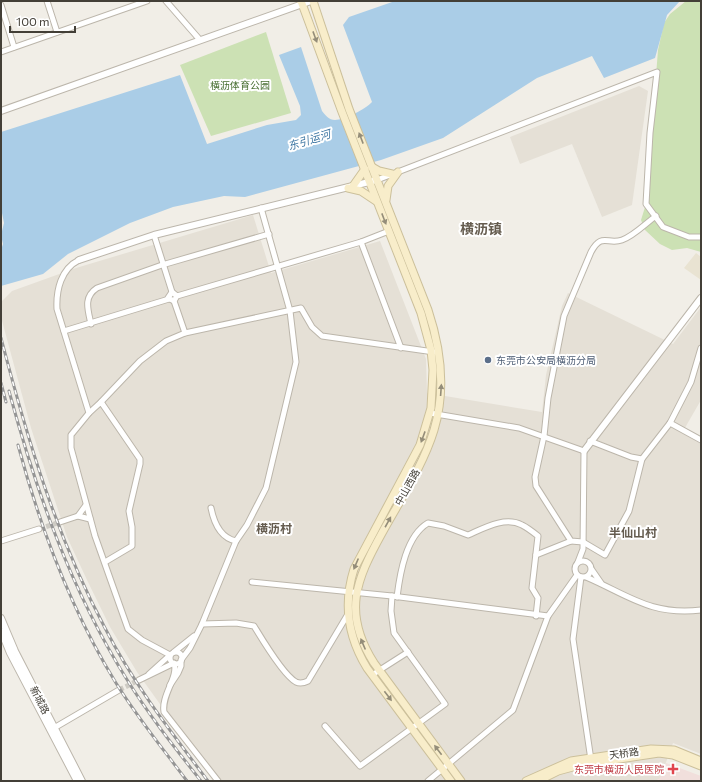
<svg xmlns="http://www.w3.org/2000/svg" width="702" height="782" font-family="Commissioner,'Noto Sans SC',sans-serif">
<style>
.residential{fill:#e5e0d6}
.education{fill:#e9e3d2}
.medical{fill:#f1dfdc}
.green{fill:#cce1b4}
.water{fill:#aacde7}
.lines{fill:none;stroke-linecap:round;stroke-linejoin:round}
.minor-tunnel{stroke:#cecbc4;stroke-width:5;stroke-dasharray:5 2.5;stroke-linecap:butt}
.minor-casing{stroke:#bcb6ab;stroke-width:7}
.tertiary-casing{stroke:#bcb6ab;stroke-width:8}
.secondary-casing{stroke:#ccc09b;stroke-width:9}
.minor{stroke:#fff;stroke-width:5}
.tertiary{stroke:#fff;stroke-width:6}
.secondary{stroke:#f8edca;stroke-width:7}
.rail-casing{stroke:#959595;stroke-width:3}
.rail{stroke:#fff;stroke-width:1.5;stroke-dasharray:4.5;stroke-linecap:butt}
.oneway{fill:#948d79}
.service-dot{fill:#5c6f8a;stroke:#fff;stroke-width:1.5}
.health-dot{fill:#e0444e;stroke:#fff;stroke-width:1.5}
.labels{text-anchor:middle;stroke-width:4;stroke-linejoin:round;paint-order:stroke}
.park-label{font-size:10px;fill:#476e31;stroke:#fff}
.service-label{font-size:10px;fill:#4e5e75;stroke:#fff;text-anchor:start}
.street-label{font-size:10px;fill:#433f37;stroke:#fff}
.health-label{font-size:10px;fill:#be3a42;stroke:#fff;text-anchor:end}
.water-label{font-size:11px;font-style:italic;fill:#3d76a2;stroke:#fff}
.quarter-label{font-size:12px;font-weight:bold;fill:#655c4f;stroke:#fff}
.district-label{font-size:14px;font-weight:bold;fill:#655c4f;stroke:#fff}
</style>
<rect width="100%" height="100%" fill="#f1eee7"/>
<g class="residential">
<path d="M639,86L648,91L632,205L602,217L572,144L520,164L510,137Z"/>
<path d="M253,215L271,273L380,241L426,359L427,393L542,412L546,375L562,306L568,293L673,344L701,307V400L682,433L701,444V754L673,743L660,779L655,781H215L137,672L110,627L87,580L67,537L31,428L1,317V302L12,291L76,268Z"/>
</g>
<path class="education" d="M696,253L701,257V280L684,268Z"/>
<path class="medical" d="M666,763L701,776V781H655L660,778Z"/>
<g class="green">
<path d="M686,1H701V252L687,248L672,250L660,244L645,230L641,220L646,204L658,50L664,23L670,14Z"/>
<path d="M266,32L291,113L211,136L180,65Z"/>
</g>
<path class="water" d="M395,1H680L667,15L655,58L604,78L592,56L537,78L443,138L381,160L245,197L224,196L173,207L130,223L68,254L43,274L1,286V250L3,244L1,235L4,223L1,208V132L180,75L207,144L267,125L296,120L301,115L300,106L279,55L301,47L322,111C325,115 329,120 335,120C344,120 366,109 372,102L343,25L349,17Z"/>
<g class="lines">
<g class="minor-tunnel">
<path d="M39,529L60,522"/>
<path d="M119,690L139,680"/>
</g>
<g class="minor-casing">
<g id="minor">
<path d="M47,1L57,32"/>
<path d="M166,1L200,40"/>
<path d="M1,5L14,47"/>
<path d="M1,52L147,1"/>
<path d="M377,180L657,72L650,133L646,204L663,227L689,237H701"/>
<path d="M154,235L172,292"/>
<path d="M361,242L401,348"/>
<path d="M79,260C61,269 56,290 57,309L89,413L71,435V448L95,536L128,629L142,640L170,655L149,674"/>
<path d="M177,296L172,292L168,298L174,301L177,296L361,242L389,231"/>
<path d="M174,301L185,333"/>
<path d="M91,324C88,310 83,297 97,288L162,265L269,234"/>
<path d="M64,331L169,299"/>
<path d="M101,402L140,361L166,341L185,333L301,308L312,327L322,336L434,352"/>
<path d="M89,413L101,402L140,459V464L129,511L132,527V546L105,562"/>
<path d="M430,413L519,428L584,451L583,549L578,562"/>
<path d="M670,423L701,440"/>
<path d="M590,441L631,457L642,459L670,423L691,382L701,348"/>
<path d="M642,459L629,511L605,555L583,542L571,541L536,486L535,477L544,436L548,398L564,316L591,252C602,232 607,245 622,240C634,236 646,223 656,216"/>
<path d="M86,505L78,516L90,519"/>
<path d="M211,508C214,523 221,538 236,541"/>
<path d="M60,522L78,516"/>
<path d="M1,541L39,529"/>
<path d="M536,555L571,541"/>
<circle cx="583" cy="569" r="8"/>
<path d="M592,570L601,583"/>
<path d="M581,577L573,639L591,760"/>
<path d="M586,577C628,595 651,616 701,610"/>
<path d="M252,582L392,596L548,616"/>
<path d="M397,597C400,573 406,536 428,523L444,526L468,535C484,528 505,516 522,525C528,528 533,532 538,536L532,588L538,598L536,616"/>
<path d="M202,624L236,623L254,626C262,639 283,675 296,682C300,684 304,683 308,681L348,614"/>
<path d="M174,652L194,636"/>
<circle cx="176" cy="658" r="6"/>
<path d="M372,675L408,652"/>
<path d="M139,680L174,663C179,677 161,695 164,712L218,781"/>
<path d="M170,685L178,673L181,666V660L190,648L202,624L236,541L247,525L266,488L296,362L290,311L261,208"/>
<path d="M325,726L360,766L445,704L394,633L391,611L392,596"/>
<path d="M54,728L119,690"/>
<path d="M428,781L513,710L548,616L577,575"/>
</g>
</g>
<g class="tertiary-casing">
<g id="tertiary">
<path d="M1,111L311,1"/>
<path d="M79,260L154,235L373,181"/>
<path d="M584,451L701,298"/>
<path d="M1,618L15,651L82,781"/>
<path d="M1,631L10,653L77,781"/>
</g>
</g>
<g class="secondary-casing">
<g id="secondary">
<path d="M301,1L342,112L421,313L431,350L433,370L431,408L420,445L354,569C343,604 348,637 367,668L451,781"/>
<path d="M313,1L349,109L428,310C441,349 446,390 434,430C423,466 400,500 382,533C356,580 342,613 374,663L461,781"/>
<path d="M372,167L379,171L392,174"/>
<path d="M353,186L365,169"/>
<path d="M348,188L361,191L376,201"/>
<path d="M386,200L388,186L398,172"/>
<path d="M526,781L571,761L651,749L674,750L701,761"/>
<path d="M538,781L558,771L580,765L659,753L673,755L701,766"/>
</g>
</g>
<use href="#minor" class="minor"/>
<use href="#tertiary" class="tertiary"/>
<use href="#secondary" class="secondary"/>
<g class="rail-casing">
<g id="rail">
<path d="M1,338C27,438 56,536 105,628C133,683 171,732 208,781"/>
<path d="M1,383L6,402"/>
<path d="M9,391C36,491 71,590 126,678C148,714 175,748 201,781"/>
<path d="M18,445C40,527 71,610 116,683C137,717 163,749 187,781"/>
</g>
</g>
<use href="#rail" class="rail"/>
</g>
<defs><path id="oneway-solid" d="M-6-.8H1V-3.2L6.5 0L1 3.2V.8H-6Z"/></defs>
<g class="oneway">
<use href="#oneway-solid" transform="translate(315 37) rotate(70)"/>
<use href="#oneway-solid" transform="translate(361 138) rotate(-111)"/>
<use href="#oneway-solid" transform="translate(384 219) rotate(69)"/>
<use href="#oneway-solid" transform="translate(441 390) rotate(-86)"/>
<use href="#oneway-solid" transform="translate(423 437) rotate(110)"/>
<use href="#oneway-solid" transform="translate(388 522) rotate(-61)"/>
<use href="#oneway-solid" transform="translate(356 564) rotate(113)"/>
<use href="#oneway-solid" transform="translate(363 644) rotate(-113)"/>
<use href="#oneway-solid" transform="translate(388 696) rotate(53)"/>
<use href="#oneway-solid" transform="translate(438 750) rotate(-127)"/>
</g>
<circle class="service-dot" cx="488" cy="360" r="4"/>
<path class="health-dot" d="M671 763h4v4h4v4h-4v4h-4v-4h-4v-4h4z"/>
<g class="labels">
<g class="park-label">
<text x="240" y="89">横沥体育公园</text>
</g>
<g class="service-label">
<text x="496" y="364">东莞市公安局横沥分局</text>
</g>
<g class="street-label">
<text transform="translate(407 487) rotate(-61)" y="4">中山西路</text>
<text transform="translate(40 700) rotate(63)" y="4">新城路</text>
<text transform="translate(624 753) rotate(-8)" y="4">天桥路</text>
</g>
<g class="health-label">
<text x="664" y="773">东莞市横沥人民医院</text>
</g>
<g class="water-label">
<text transform="translate(309 140) rotate(-17)" y="4">东引运河</text>
</g>
<g class="quarter-label">
<text x="274" y="533">横沥村</text>
<text x="633" y="537">半仙山村</text>
</g>
<g class="district-label">
<text x="481" y="234">横沥镇</text>
</g>
</g>
<rect width="702" height="782" fill="none" stroke="#433f37" stroke-width="4"/>
<path d="M10 26v6h65v-6" fill="none" stroke="#433f37" stroke-width="2"/>
<text x="16" y="26" font-size="12" fill="#433f37" stroke="#ffffff" stroke-width="3" paint-order="stroke">100 m</text>
</svg>
